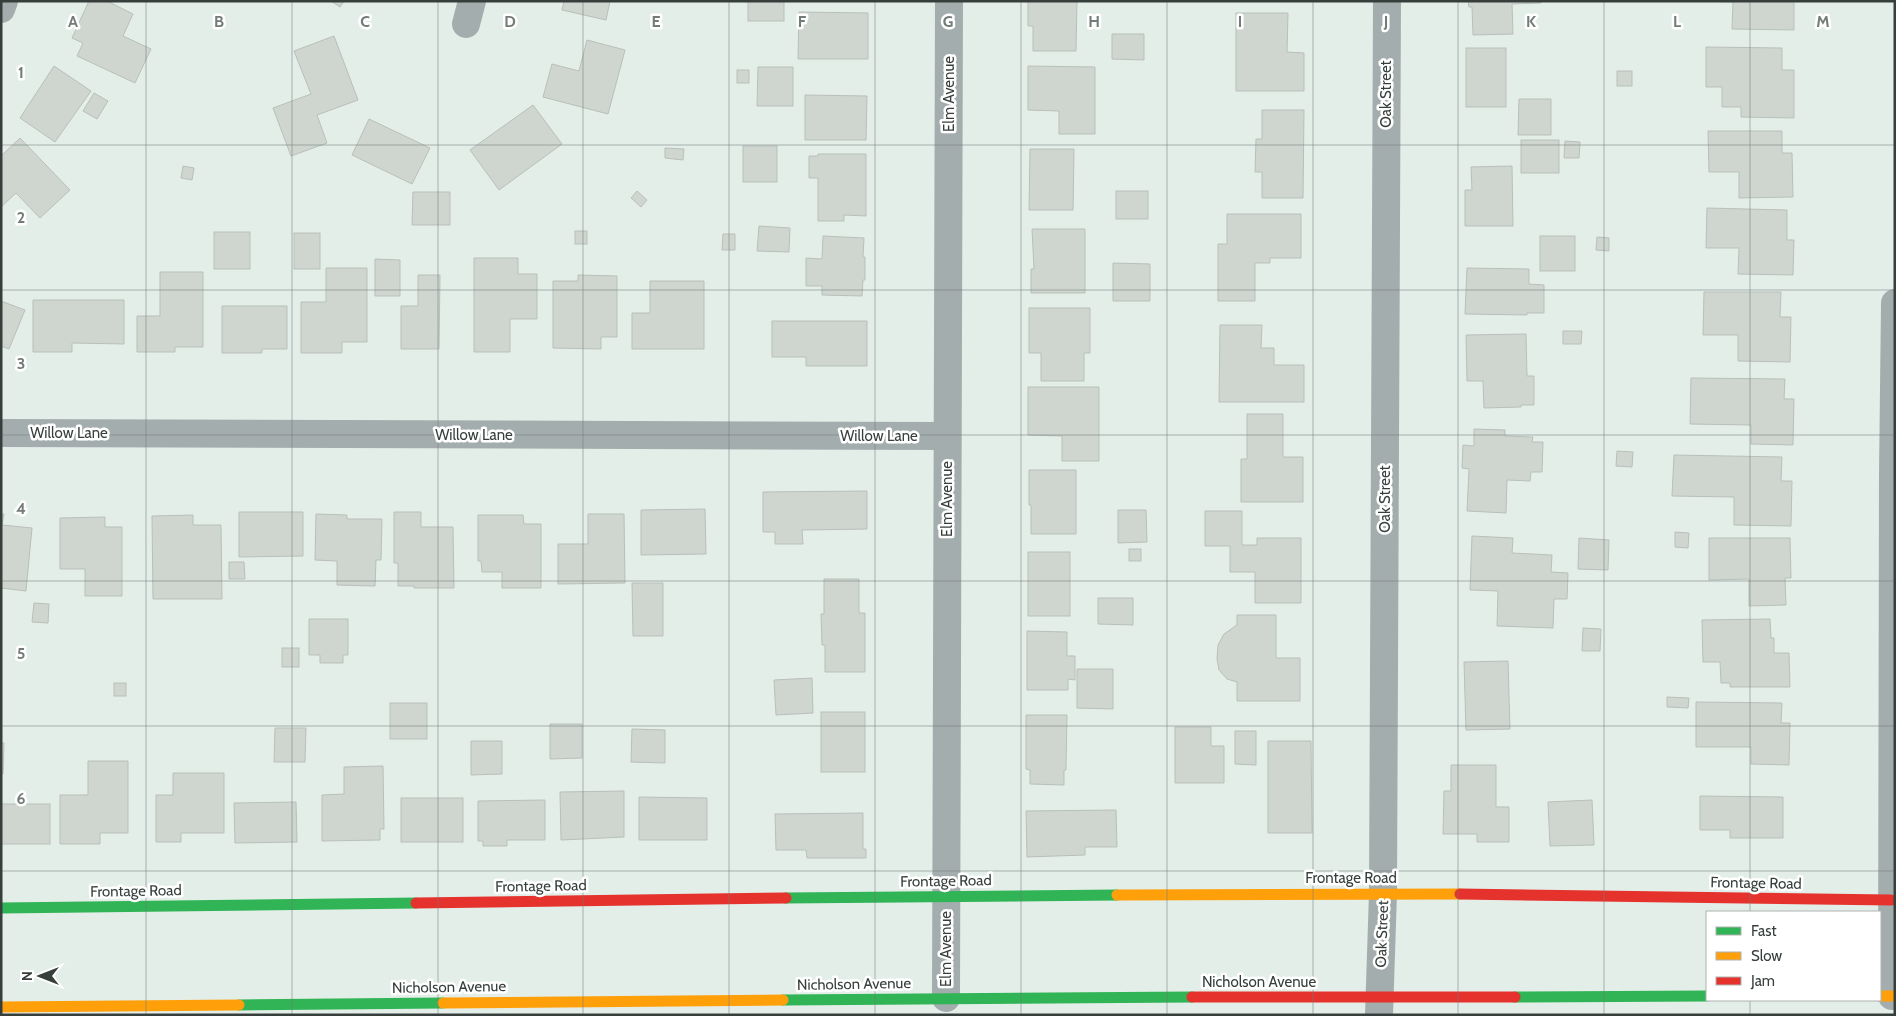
<svg xmlns="http://www.w3.org/2000/svg" width="1896" height="1016" font-family="Cabin,sans-serif">
<style>
.building{fill:#cfd6d0;stroke:#b9bfba}
.lines{fill:none;stroke-linecap:round;stroke-linejoin:round}
.street{stroke:#a4adad;stroke-width:28}
.fast{stroke:#30b455;stroke-width:11}
.slow{stroke:#ff9f0a;stroke-width:11}
.jam{stroke:#e5322d;stroke-width:11}
.grid{fill:none;stroke:#737c78;stroke-width:1;stroke-opacity:0.55}
.labels{text-anchor:middle;stroke-width:5;stroke-linejoin:round;paint-order:stroke}
.street-label{font-size:15px;fill:#363f3b;stroke:#fff}
.grid-label{font-size:16px;text-anchor:middle;font-weight:bold;fill:#737c78;stroke:#fff;stroke-width:5;stroke-linejoin:round;paint-order:stroke}
</style>
<rect width="100%" height="100%" fill="#e4eee9"/>
<g class="building">
<path d="M89,1H107L133,14L123,36L151,49L135,83L77,56L83,43L72,38Z"/>
<path d="M331,1H344L340,7Z"/>
<path d="M564,1H610L606,20L562,10Z"/>
<rect x="748" y="1" width="36" height="20"/>
<path d="M1028,1H1077L1076,51H1033V26H1028Z"/>
<path d="M1468,1H1541V3L1512,4L1513,34L1473,35L1472,7H1469Z"/>
<path d="M1704,1H1794V30L1732,29L1733,2Z"/>
<path d="M799,12L868,13V59H798Z"/>
<path d="M1236,13H1288L1287,52L1304,53V91H1236Z"/>
<path d="M1112,34H1144V60L1112,59Z"/>
<path d="M334,36L358,100L317,115L327,143L291,156L273,108L311,94L294,51Z"/>
<path d="M587,40L625,50L608,114L543,97L552,64L579,71Z"/>
<path d="M1706,47L1782,48V70H1794V118L1741,117V107H1722V87H1706Z"/>
<rect x="1466" y="48" width="40" height="59"/>
<path d="M54,66L91,91L55,142L20,118Z"/>
<path d="M1028,66L1095,67V134H1059V111L1028,110Z"/>
<path d="M758,67H793V106H757Z"/>
<rect x="737" y="70" width="12" height="13"/>
<rect x="1617" y="71" width="15" height="15"/>
<path d="M94,93L108,101L97,119L83,111Z"/>
<path d="M805,95L867,96L866,140H805Z"/>
<path d="M1519,99H1551V135H1518Z"/>
<path d="M533,105L562,144L499,190L470,150Z"/>
<path d="M1262,110H1304L1303,198H1262V172H1255L1256,139H1262Z"/>
<path d="M369,119L430,148L412,184L352,155Z"/>
<path d="M1708,131H1782V153H1792L1793,197L1739,198V172H1709Z"/>
<path d="M20,138L70,190L40,218L16,193L1,207V156Z"/>
<rect x="1521" y="140" width="38" height="33"/>
<path d="M1565,141L1580,142L1579,158H1564Z"/>
<rect x="743" y="146" width="34" height="36"/>
<path d="M665,148L684,149L683,160L665,158Z"/>
<path d="M1030,149H1074L1073,210H1029Z"/>
<path d="M818,154H866V216L844,215V221H818V178H809V156H818Z"/>
<path d="M183,166L194,168L192,180L181,178Z"/>
<path d="M1512,166L1513,226H1465V190H1472L1471,167Z"/>
<path d="M637,191L647,200L641,207L631,198Z"/>
<rect x="1116" y="191" width="32" height="28"/>
<path d="M413,192H450V225H412Z"/>
<path d="M1707,208L1787,210V240H1794L1793,275L1738,274L1739,248H1706Z"/>
<path d="M1227,214H1301V258H1270V263H1255V301H1218V244H1227Z"/>
<path d="M759,226L790,228L789,252L757,251Z"/>
<path d="M1032,229H1085V293H1031V269H1034Z"/>
<rect x="575" y="231" width="12" height="13"/>
<rect x="214" y="232" width="36" height="37"/>
<rect x="294" y="233" width="26" height="36"/>
<path d="M723,234H735V250H722Z"/>
<path d="M823,236L864,238L863,257H865V280H863L862,296L822,295V286H806V258L822,259Z"/>
<rect x="1540" y="236" width="35" height="35"/>
<path d="M1597,237L1609,238V251L1596,250Z"/>
<path d="M474,258H518V274H537V319H510V352H474Z"/>
<path d="M375,259L400,260V296H375Z"/>
<path d="M1113,263L1150,264V301H1113Z"/>
<path d="M326,268H367V342H342V353H301V302H326Z"/>
<path d="M1467,268L1529,269V284L1544,285V313H1527V315L1465,314Z"/>
<path d="M160,272H203V347H175V352H137V316H160Z"/>
<path d="M418,275H440L439,349H401V306H418Z"/>
<path d="M578,275L617,276V337H601V349L553,348V281H578Z"/>
<path d="M650,281H704V349H632V313H650Z"/>
<path d="M1704,292H1781L1780,317H1791L1790,362L1738,361V335H1703Z"/>
<path d="M33,300H124V344L72,343V352H33Z"/>
<path d="M1,301L25,310L9,349L1,346Z"/>
<path d="M222,306H287V349H262V353H222Z"/>
<path d="M1029,308H1090V353H1084V381H1041V353H1029Z"/>
<path d="M772,321H867V366H806V357H772Z"/>
<path d="M1220,325H1262L1261,348H1274V365H1304V402H1219Z"/>
<path d="M1563,331H1582L1581,344H1563Z"/>
<path d="M1526,334L1527,376H1534V405H1521V407L1484,408L1483,381H1467L1466,335Z"/>
<path d="M1691,378L1785,379L1784,399H1794L1793,445L1751,444V425L1690,424Z"/>
<path d="M1028,387H1099V461H1062V436L1028,435Z"/>
<path d="M1247,414H1283V457H1303V502H1241V459H1247Z"/>
<path d="M1474,429L1505,430V436L1533,437L1532,442H1543L1542,472H1531L1530,481L1507,480L1506,513L1467,511L1469,469L1462,468L1463,445L1474,446Z"/>
<path d="M1617,451L1633,452L1632,467L1616,466Z"/>
<path d="M1674,455L1782,457L1781,481H1792L1791,526L1734,525V497L1672,496Z"/>
<path d="M1029,470H1076V534H1031V505H1029Z"/>
<path d="M867,491V529L802,530L803,544H775V532H763V492Z"/>
<path d="M705,509L706,554L641,555V510Z"/>
<path d="M1118,510H1146L1147,542L1118,543Z"/>
<path d="M1205,511H1242V545H1257V538H1301V603H1255V572H1230V546H1205Z"/>
<path d="M239,512H303V556L239,557Z"/>
<path d="M394,512H421V527H453L454,588H414V586H398V563H394Z"/>
<path d="M1,514H4L2,525L32,528L26,591L1,588Z"/>
<path d="M316,514L347,515V519H382L381,560H376L375,586L337,585V561L315,560Z"/>
<path d="M588,514H624L625,583L558,584V544H588Z"/>
<path d="M193,515V525H221L222,599H153L152,516Z"/>
<path d="M478,515H523L524,524H541V588H502V572H482L481,561H478Z"/>
<path d="M105,517V527H122V596H85V569H60V518Z"/>
<path d="M1675,532L1689,533L1688,548L1675,547Z"/>
<path d="M1472,536L1513,538L1512,553L1552,555L1551,572L1568,573L1567,599H1554L1553,628L1497,626L1498,591L1470,590Z"/>
<path d="M1579,538L1609,540L1608,570L1578,569Z"/>
<path d="M1709,538H1790L1791,578H1785L1786,605L1749,606V579L1709,580Z"/>
<rect x="1129" y="549" width="12" height="12"/>
<rect x="1028" y="552" width="42" height="64"/>
<path d="M229,562H244L245,579H229Z"/>
<path d="M824,579H859V613H865V672H825V645H822L821,614H824Z"/>
<path d="M632,583H663V636H633Z"/>
<path d="M1098,598H1133V625L1098,624Z"/>
<path d="M34,603L49,604L48,623L32,622Z"/>
<path d="M1237,615H1276V658H1300V701H1237V682L1227,679L1219,670L1217,659L1218,645L1224,634L1237,625Z"/>
<path d="M309,619H348V655H343V663H320V655H309Z"/>
<path d="M1770,619L1771,638H1774V653H1789L1790,687H1730V683H1721L1720,662H1703L1702,620Z"/>
<path d="M1583,628L1601,629L1600,651H1582Z"/>
<path d="M1027,631L1067,632V656H1075V680L1068,679V690H1027Z"/>
<rect x="282" y="648" width="17" height="19"/>
<path d="M1508,661L1510,729L1466,730L1464,662Z"/>
<path d="M1077,669H1113V709L1077,708Z"/>
<path d="M812,678L813,713L776,715L774,680Z"/>
<rect x="114" y="683" width="12" height="13"/>
<path d="M1667,697L1689,698L1688,708L1667,707Z"/>
<path d="M1696,702L1782,703L1781,723H1790L1789,765L1751,764V747H1696Z"/>
<rect x="390" y="703" width="37" height="36"/>
<rect x="821" y="712" width="44" height="60"/>
<path d="M1026,715H1067L1066,770H1064V785L1030,784V770L1026,769Z"/>
<path d="M550,724H582V758L550,759Z"/>
<path d="M1175,727H1211V746H1224V783H1175Z"/>
<path d="M275,728H306L305,762H274Z"/>
<path d="M632,729L665,730V763L631,762Z"/>
<path d="M1235,731H1256V765L1235,764Z"/>
<path d="M471,741H502V774L471,775Z"/>
<path d="M1268,741H1311L1312,833H1268Z"/>
<path d="M1,743H4L3,774H1Z"/>
<path d="M88,761H128V833H100V844H60V795H88Z"/>
<path d="M1451,765H1496V807H1509V842H1477V834H1443L1444,791H1451Z"/>
<path d="M383,766L384,829H380V840L322,841V795L344,794V767Z"/>
<path d="M173,773H224V833H181V842H156V795H173Z"/>
<path d="M624,791V837L561,840L560,792Z"/>
<path d="M1700,796L1783,797V838H1730V830H1700Z"/>
<path d="M639,797L707,798V840H639Z"/>
<rect x="401" y="798" width="62" height="44"/>
<path d="M545,800V840H507V846H483V841H478V801Z"/>
<path d="M1592,800L1594,845L1550,846L1548,802Z"/>
<path d="M296,802L297,842L235,843L234,803Z"/>
<rect x="1" y="804" width="49" height="40"/>
<path d="M1116,810L1117,847H1085V855L1027,857L1026,811Z"/>
<path d="M863,813V849H866V858H807L806,850H776L775,814Z"/>
</g>
<g class="lines">
<g class="street">
<path d="M1,9L4,1"/>
<path d="M466,24L472,1"/>
<path d="M1,433L947,436"/>
<path d="M1892,996L1893,474L1895,303"/>
<path d="M946,998L949,1"/>
<path d="M1379,1015L1383,893L1387,1"/>
</g>
<g class="fast">
<path d="M786,898L1117,895"/>
<path d="M1,908L416,903"/>
<path d="M1515,997L1707,996"/>
<path d="M783,1000L1192,997"/>
<path d="M239,1005L443,1003"/>
</g>
<g class="slow">
<path d="M1117,895L1460,894"/>
<path d="M1880,996H1895"/>
<path d="M443,1003L783,1000"/>
<path d="M1,1007L239,1005"/>
</g>
<g class="jam">
<path d="M1460,894L1891,900"/>
<path d="M416,903L786,898"/>
<path d="M1192,997H1515"/>
</g>
</g>
<path class="grid" d="M146,1V1015M292,1V1015M438,1V1015M583,1V1015M729,1V1015M875,1V1015M1021,1V1015M1167,1V1015M1313,1V1015M1458,1V1015M1604,1V1015M1750,1V912M1,145H1895M1,290H1895M1,435H1895M1,581H1895M1,726H1895M1,871H1895M1750,1000V1015"/>
<g class="labels">
<g class="street-label">
<text transform="translate(949 94) rotate(-90)" y="5">Elm Avenue</text>
<text transform="translate(1386 94) rotate(-90)" y="5">Oak Street</text>
<text x="69" y="438">Willow Lane</text>
<text x="474" y="440">Willow Lane</text>
<text x="879" y="441">Willow Lane</text>
<text transform="translate(947 499) rotate(-90)" y="5">Elm Avenue</text>
<text transform="translate(1385 499) rotate(-90)" y="5">Oak Street</text>
<text x="1351" y="883">Frontage Road</text>
<text transform="translate(946 881) rotate(-1)" y="5">Frontage Road</text>
<text transform="translate(1756 883) rotate(1)" y="5">Frontage Road</text>
<text transform="translate(541 886) rotate(-1)" y="5">Frontage Road</text>
<text transform="translate(136 891) rotate(-1)" y="5">Frontage Road</text>
<text transform="translate(1382 934) rotate(-88)" y="5">Oak Street</text>
<text transform="translate(946 949) rotate(-90)" y="5">Elm Avenue</text>
<text x="1259" y="987">Nicholson Avenue</text>
<text transform="translate(854 984) rotate(-1)" y="5">Nicholson Avenue</text>
<text transform="translate(449 987) rotate(-1)" y="5">Nicholson Avenue</text>
</g>
</g>
<g class="grid-label">
<text x="73" y="27">A</text>
<text x="219" y="27">B</text>
<text x="365" y="27">C</text>
<text x="510" y="27">D</text>
<text x="656" y="27">E</text>
<text x="802" y="27">F</text>
<text x="948" y="27">G</text>
<text x="1094" y="27">H</text>
<text x="1240" y="27">I</text>
<text x="1386" y="27">J</text>
<text x="1531" y="27">K</text>
<text x="1677" y="27">L</text>
<text x="1823" y="27">M</text>
<text x="21" y="78">1</text>
<text x="21" y="223">2</text>
<text x="21" y="369">3</text>
<text x="21" y="514">4</text>
<text x="21" y="659">5</text>
<text x="21" y="804">6</text>
</g>
<rect width="1896" height="1016" fill="none" stroke="#363f3b" stroke-width="5"/>
<rect x="1706" y="911" width="175" height="90" fill="#ffffff" stroke="#afb2b1"/>
<rect x="1716" y="927" width="25" height="8" fill="#30b455" stroke="#afb2b1"/>
<text x="1751" y="936" font-size="15" fill="#363f3b">Fast</text>
<rect x="1716" y="952" width="25" height="8" fill="#ff9f0a" stroke="#afb2b1"/>
<text x="1751" y="961" font-size="15" fill="#363f3b">Slow</text>
<rect x="1716" y="977" width="25" height="8" fill="#e5322d" stroke="#afb2b1"/>
<text x="1751" y="986" font-size="15" fill="#363f3b">Jam</text>
<g transform="translate(40 976) rotate(270)" stroke="#ffffff" stroke-width="4" paint-order="stroke">
<path d="M0-4L9 19L0 12L-9 19Z" fill="#363f3b"/>
<text y="-8" font-size="14" font-weight="bold" text-anchor="middle" fill="#363f3b">N</text>
</g>
</svg>
